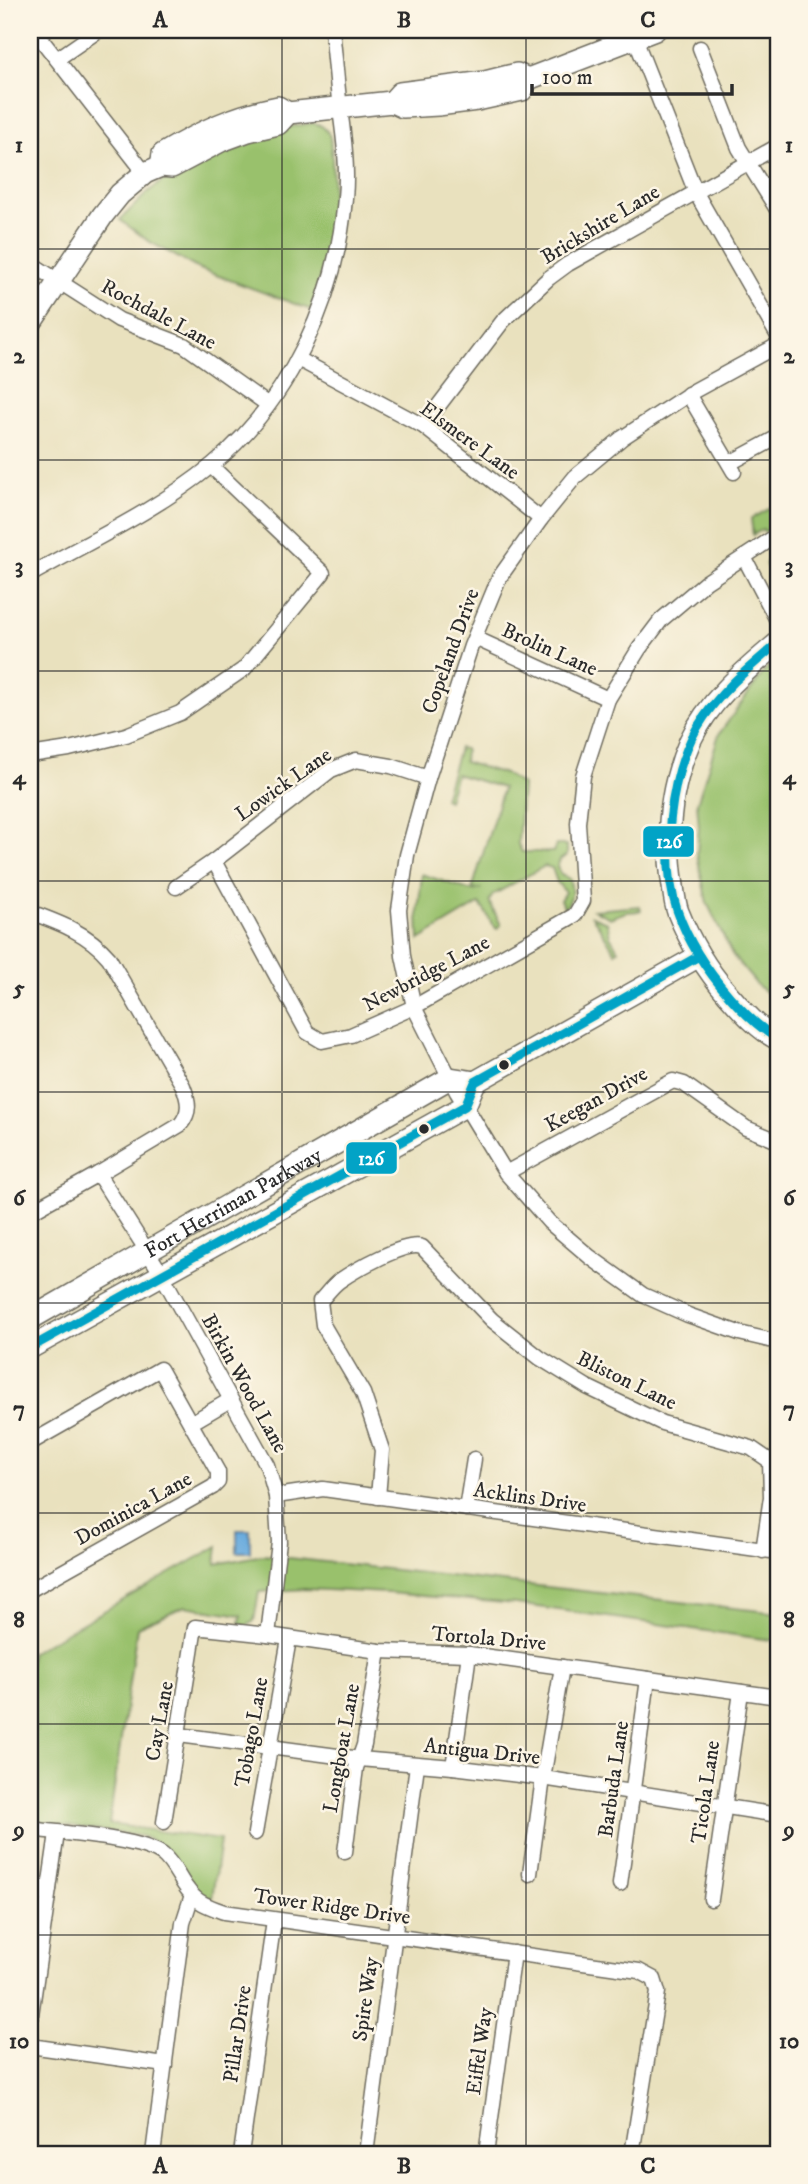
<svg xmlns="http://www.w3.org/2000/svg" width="808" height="2184" font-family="'IM FELL DW Pica',serif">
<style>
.green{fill:#99c16c;stroke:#62764c;stroke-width:2}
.water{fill:#6aacde;stroke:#4a6c84;stroke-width:2}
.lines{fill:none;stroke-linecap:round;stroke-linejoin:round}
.street-casing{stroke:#6e6b5e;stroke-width:17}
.secondary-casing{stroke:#6e6b5e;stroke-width:24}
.street{stroke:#fff;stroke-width:14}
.secondary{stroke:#fff;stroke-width:21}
.bus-1-casing{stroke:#fcf5e5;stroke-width:14}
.bus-1{stroke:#02a3c6;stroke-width:9}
.grid{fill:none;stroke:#2b2b2b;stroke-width:2;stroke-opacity:0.55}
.bus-dot{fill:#2b2b2b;stroke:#fcf5e5;stroke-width:2.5}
.labels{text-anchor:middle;stroke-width:5;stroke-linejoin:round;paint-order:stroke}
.street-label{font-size:21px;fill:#2b2b2b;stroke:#fcf5e5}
.line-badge{stroke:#fcf5e5;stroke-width:2.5}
.badge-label{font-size:19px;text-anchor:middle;font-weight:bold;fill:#fff}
.neatline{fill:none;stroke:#2b2b2b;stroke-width:2.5}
.grid-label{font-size:23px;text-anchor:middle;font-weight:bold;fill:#2b2b2b}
</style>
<rect width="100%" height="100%" fill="#fcf5e5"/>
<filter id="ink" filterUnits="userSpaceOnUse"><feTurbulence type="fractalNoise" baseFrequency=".0143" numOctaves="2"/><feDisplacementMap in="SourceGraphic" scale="14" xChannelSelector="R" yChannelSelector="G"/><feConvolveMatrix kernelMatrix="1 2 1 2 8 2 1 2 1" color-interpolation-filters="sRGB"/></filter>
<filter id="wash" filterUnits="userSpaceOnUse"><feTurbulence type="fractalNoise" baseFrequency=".00686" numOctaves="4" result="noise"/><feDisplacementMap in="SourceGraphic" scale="28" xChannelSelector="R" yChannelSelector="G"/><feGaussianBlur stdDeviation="1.57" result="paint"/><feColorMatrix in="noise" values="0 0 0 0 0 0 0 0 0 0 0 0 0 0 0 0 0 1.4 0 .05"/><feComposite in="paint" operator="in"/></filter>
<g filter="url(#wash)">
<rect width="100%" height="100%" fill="#e9e1be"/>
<g class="green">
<path d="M313,123C321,124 327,129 330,137C338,197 328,253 311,310L197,268L150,242L120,220L148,192L178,169L275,129Z"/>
<path d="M778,504V590L766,564L778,543L770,529L765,532L763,529L753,535L751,519Z"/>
<path d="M778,656V1002L757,985L733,956L707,903L697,855L699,827L697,803L719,734L774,658Z"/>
<path d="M459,748L465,749L464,762L505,774L522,785L518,844L522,852H553L556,845H567V855L560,860L557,867L561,875L570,879C572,891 573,898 565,909L560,900L565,892L557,882L552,868L545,866L493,895L489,901L501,925L497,929C488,922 488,912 479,904L419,940L418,912L422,874L472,891L482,889L472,890L503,788L456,774L448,800L444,798Z"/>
<path d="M640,906L641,911L626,912L610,918L594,910Z"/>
<path d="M592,916L607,922L610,936L618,950L615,952Z"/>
<path d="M218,1546L216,1564L263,1555L778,1613V1641L516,1604L388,1593L306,1589L259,1592L254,1621L247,1626L240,1625L241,1615L185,1606L137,1627L109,1824L220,1840L212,1899C180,1887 181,1850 141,1836L30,1821V1653Z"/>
</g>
<rect class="water" x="237" y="1530" width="13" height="22"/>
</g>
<g filter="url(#ink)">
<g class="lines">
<g class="street-casing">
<g id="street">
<path d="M34,30L145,173"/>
<path d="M632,31L696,193L778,336"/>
<path d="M700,48L739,148L778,211"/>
<path d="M57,59L99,30"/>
<path d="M30,263L119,320L184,345L267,404"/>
<path d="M778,345L692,392L622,438L575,477L541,519L499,578L471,646L428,778L407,855L399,910L403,956L414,1007L457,1092L506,1173L549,1222L590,1257L643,1295L688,1315L739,1333L778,1342"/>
<path d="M298,359L423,426L541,519"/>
<path d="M688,394L734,472"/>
<path d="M423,426L503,321L549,278L568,264L778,146"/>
<path d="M730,463L778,437"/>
<path d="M744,557L778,622"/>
<path d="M30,575C90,541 157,510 211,466C290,401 337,298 345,198C348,169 344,138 340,109C337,83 335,56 332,30"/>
<path d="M475,638L608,699"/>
<path d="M30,755L69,749L126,735L180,713L244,669L323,573L211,466"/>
<path d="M214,861L307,1032L322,1041L351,1035L414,1007L575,915L583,901L578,823L583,776L608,699L639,649L661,620L706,582L773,538"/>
<path d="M176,887L214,861L331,770L356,760L391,766L428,778"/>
<path d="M30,912C60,923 88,933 109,958L183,1086C189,1101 191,1112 180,1125L98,1174L30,1212"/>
<path d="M506,1173L673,1081L684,1084L746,1128L778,1141"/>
<path d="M98,1174L161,1273L267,1465L276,1496L279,1542L268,1635"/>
<path d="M191,1423L230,1400"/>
<path d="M30,1443L160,1369L218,1472V1482L213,1487L30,1590"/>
<path d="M276,1496L323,1489L778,1552"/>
<path d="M378,1497L382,1450L363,1393L323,1325L320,1301C326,1295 332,1286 339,1281C355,1270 405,1241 422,1247L492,1320L540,1358L587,1387L662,1423L751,1448L770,1461L771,1497L763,1551"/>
<path d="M466,1509L474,1459"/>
<path d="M179,1735L360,1759L453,1767L543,1778L778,1815"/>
<path d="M453,1767L469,1654"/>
<path d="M164,1822L195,1627L268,1635L379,1651L469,1654L778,1697"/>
<path d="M30,1829C60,1833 141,1838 163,1855C174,1864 179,1879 188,1890C197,1903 210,1907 224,1912L639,1971L654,1979L658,1992L632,2154"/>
<path d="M255,1833L289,1639"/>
<path d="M345,1852L356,1768L364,1745L379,1651"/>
<path d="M530,1874L543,1778L562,1667"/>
<path d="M620,1884L648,1679"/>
<path d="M30,1886L49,1889"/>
<path d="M711,1899L741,1692"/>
<path d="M30,2022L57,1833"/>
<path d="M30,2046L165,2065"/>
<path d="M153,2154L183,1923L192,1895"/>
<path d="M241,2154L274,1920"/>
<path d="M366,2154L417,1765"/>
<path d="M486,2154L514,1953"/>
</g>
</g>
<g class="secondary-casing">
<g id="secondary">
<path d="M392,102L400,93L485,82L517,74L528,79"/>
<path d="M161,166L163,154C200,132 235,115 278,107L288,113L392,102L403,107L438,105L477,100L522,90L528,79L655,30"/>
<path d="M30,324L103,215L120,194L145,173L161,166L172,167L221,141L248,131L278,124L288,113"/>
<path d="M778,643C745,671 709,700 690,741C670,787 665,836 673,886C674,894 675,904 678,912C690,942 706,969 727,993C741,1009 759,1030 778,1039"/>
<path id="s1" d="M30,1319L450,1078L475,1082"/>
<path d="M30,1348L465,1106L475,1082L699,956"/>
</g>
</g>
<use href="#street" class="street"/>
<use href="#secondary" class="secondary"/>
<g class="bus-1-casing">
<g id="bus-1">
<path d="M778,643C748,668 717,694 697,728C670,775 660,858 677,910C688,942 708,972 730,997C744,1013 759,1028 778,1039"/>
<path d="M30,1348L465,1106L475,1082L699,956"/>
</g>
</g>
<use href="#bus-1" class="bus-1"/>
</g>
</g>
<path class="grid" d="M282,30V2154M526,30V2154M30,249H778M30,460H778M30,671H778M30,881H778M30,1092H778M30,1303H778M30,1513H778M30,1724H778M30,1935H778"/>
<g class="bus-dot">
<circle cx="504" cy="1065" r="6"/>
<circle cx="424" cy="1129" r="6"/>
</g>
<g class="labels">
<g class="street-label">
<text transform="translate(600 224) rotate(-31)" y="7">Brickshire Lane</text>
<text transform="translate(159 314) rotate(28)" y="7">Rochdale Lane</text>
<text transform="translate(470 440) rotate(36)" y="7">Elsmere Lane</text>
<text transform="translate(550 649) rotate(24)" y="7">Brolin Lane</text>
<text transform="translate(450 651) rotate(-70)" y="7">Copeland Drive</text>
<text transform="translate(283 784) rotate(-35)" y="7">Lowick Lane</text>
<text transform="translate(426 973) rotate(-28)" y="7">Newbridge Lane</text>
<text transform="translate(596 1099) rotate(-29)" y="7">Keegan Drive</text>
<text dy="7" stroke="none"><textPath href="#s1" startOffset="234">Fort Herriman Parkway</textPath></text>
<text transform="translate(627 1380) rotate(26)" y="7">Bliston Lane</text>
<text transform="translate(245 1383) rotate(61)" y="7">Birkin Wood Lane</text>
<text transform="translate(530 1497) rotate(8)" y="7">Acklins Drive</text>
<text transform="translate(133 1508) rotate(-29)" y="7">Dominica Lane</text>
<text transform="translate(489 1638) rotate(5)" y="7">Tortola Drive</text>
<text transform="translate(159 1721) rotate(-80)" y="7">Cay Lane</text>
<text transform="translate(251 1732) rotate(-80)" y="7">Tobago Lane</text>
<text transform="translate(341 1748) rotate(-80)" y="7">Longboat Lane</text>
<text transform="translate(482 1751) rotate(6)" y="7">Antigua Drive</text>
<text transform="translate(613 1779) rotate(-82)" y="7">Barbuda Lane</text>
<text transform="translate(705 1792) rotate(-82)" y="7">Ticola Lane</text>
<text transform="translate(332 1906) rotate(8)" y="7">Tower Ridge Drive</text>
<text transform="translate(365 1999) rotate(-82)" y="7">Spire Way</text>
<text transform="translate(237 2034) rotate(-82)" y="7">Pillar Drive</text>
<text transform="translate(479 2051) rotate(-82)" y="7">Eiffel Way</text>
</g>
</g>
<g class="line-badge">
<rect x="642" y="825" width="53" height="33" rx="7" fill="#02a3c6"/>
<rect x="345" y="1141" width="53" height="34" rx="7" fill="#02a3c6"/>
</g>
<g class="badge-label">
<text x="669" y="848">126</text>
<text x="371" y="1165">126</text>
</g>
<rect width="808" height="2184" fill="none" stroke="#fcf5e5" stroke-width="77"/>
<path d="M532 84v10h200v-10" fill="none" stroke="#2b2b2b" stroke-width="3.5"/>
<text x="542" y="84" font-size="21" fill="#2b2b2b" stroke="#fcf5e5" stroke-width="5" paint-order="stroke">100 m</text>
<rect x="38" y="38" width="732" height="2108" class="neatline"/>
<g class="grid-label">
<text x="160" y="27">A</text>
<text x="404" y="27">B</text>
<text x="648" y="27">C</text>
<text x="19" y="152">1</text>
<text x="789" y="152">1</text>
<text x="19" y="363">2</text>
<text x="789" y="363">2</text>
<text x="19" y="573">3</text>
<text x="789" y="573">3</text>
<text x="19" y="784">4</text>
<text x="789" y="784">4</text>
<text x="19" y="995">5</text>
<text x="789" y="995">5</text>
<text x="19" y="1205">6</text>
<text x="789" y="1205">6</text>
<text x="19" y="1416">7</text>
<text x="789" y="1416">7</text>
<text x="19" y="1627">8</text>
<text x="789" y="1627">8</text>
<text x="19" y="1837">9</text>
<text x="789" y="1837">9</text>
<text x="19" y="2048">10</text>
<text x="789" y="2048">10</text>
<text x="160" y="2173">A</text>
<text x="404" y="2173">B</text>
<text x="648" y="2173">C</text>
</g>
</svg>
